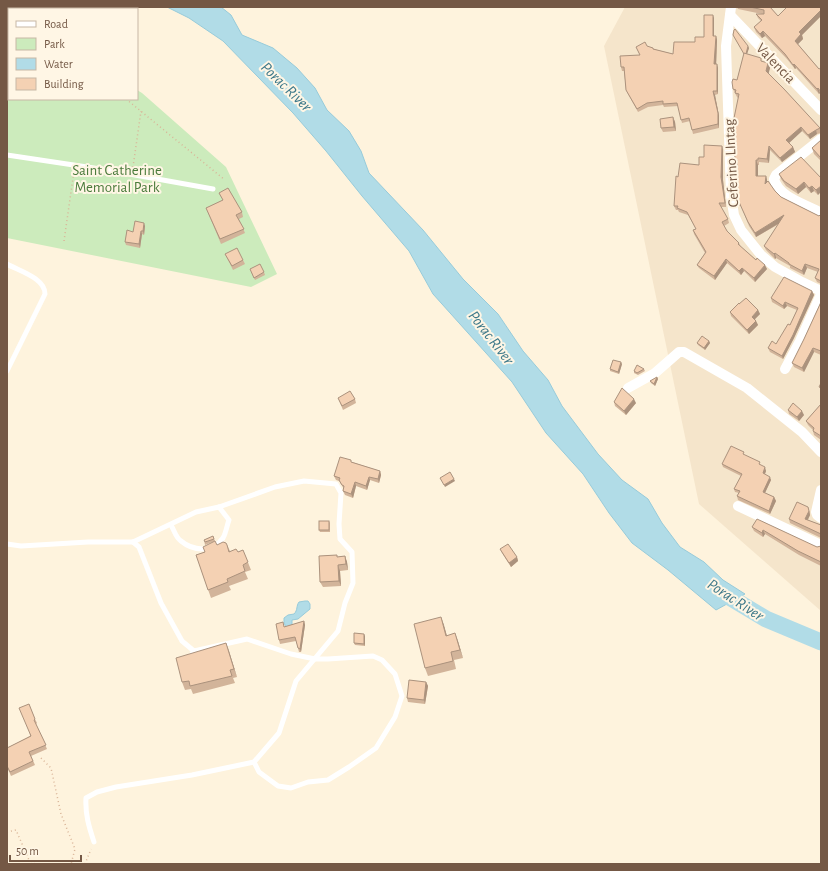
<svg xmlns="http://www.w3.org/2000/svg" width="828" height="871" font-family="'Alegreya Sans',sans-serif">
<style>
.residential{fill:#f5e5cb}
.green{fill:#ccebbc}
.water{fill:#b1dce7;stroke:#97cbda}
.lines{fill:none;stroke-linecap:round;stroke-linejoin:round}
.river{stroke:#b1dce7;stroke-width:17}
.path{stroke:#d9b497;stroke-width:1.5;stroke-dasharray:1 3;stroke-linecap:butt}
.service{stroke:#fff;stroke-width:5}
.minor{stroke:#fff;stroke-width:10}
.wall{fill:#d2b49a}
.shaded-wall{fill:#ab927d}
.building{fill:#f4d1b3;stroke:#ab927d}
.labels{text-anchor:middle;stroke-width:4;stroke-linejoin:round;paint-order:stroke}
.street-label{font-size:15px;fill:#745845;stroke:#fff6e5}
.park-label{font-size:15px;fill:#4b7b3c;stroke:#fff6e5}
.water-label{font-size:16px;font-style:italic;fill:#3d7889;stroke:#fff6e5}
</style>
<rect width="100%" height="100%" fill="#fef3dd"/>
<path class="residential" d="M625,7H821V611L699,504L604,46Z"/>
<path class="green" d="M7,30L9,31V99H137V90L142,93L226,167L277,274L251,287L7,238Z"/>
<g class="water">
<path d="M167,7H221L231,15L242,35L273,48L297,68L315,88L327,110L349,131L361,151L369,173L423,230L463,279L498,314L523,351L548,380L562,406L598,454L622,480L648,499L662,523L680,547L704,562L723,580L745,594L716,610L668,570L632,543L609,513L583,474L546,433L512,382L433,294L409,251L362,196L326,151L293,113L223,41L189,18Z"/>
<path d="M305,601H308L310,604V609L298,619L292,620V626L286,627L284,623V618L288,615L294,614C298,610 296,606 299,602Z"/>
</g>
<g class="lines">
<path class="river" d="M716,589L766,619L821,642"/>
<g class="path">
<path d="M126,99L225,180"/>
<path d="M133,167L141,111"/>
<path d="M64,241L74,171"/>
<path d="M41,758L51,768L61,814L75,849L71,864"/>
<path d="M7,832L16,830L29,860L35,864"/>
<path d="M85,864L91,849"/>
</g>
<g class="service">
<path d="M7,155L107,170L213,189"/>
<path d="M7,264C19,271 45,278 45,294L7,371"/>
<path d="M171,525C174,530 176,538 181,541C193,551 213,553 223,538C226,533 227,525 229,520L219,507"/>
<path d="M133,542L139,547L161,603L182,641L194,651L192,654"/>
<path d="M7,544L21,546L88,542H133L196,512L219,507L275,487L304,481L336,484L341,493L339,524L340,539L352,552L353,583L345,603L338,631L296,681L279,733L254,762L192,775L116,787L97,792L86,798C85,814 89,827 94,842"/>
<path d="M194,651L247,639L291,654L315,659H328L373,656L382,660L395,674L402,696L395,717L376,748L349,767L328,780L308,782L291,788L278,786L259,772L254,762"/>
</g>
<g class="minor">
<path d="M731,7L726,46L731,196L734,215L741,230L761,255L775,267L802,282L821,291"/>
<path d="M730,15L821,110"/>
<path d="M821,139L776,175L774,179C779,198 806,204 821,213"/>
<path d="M785,369L800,341L821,294"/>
<path d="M628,388L655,373L679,352H684L747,388L802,432L821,452"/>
<path d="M821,490L816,512L817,515L821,518"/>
<path d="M738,506L821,545"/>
</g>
</g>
<g class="wall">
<path d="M7,7L37,8L9,9V30H7Z"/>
<path d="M737,7H770L778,16L821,7V16L802,35L803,39L798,44L819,69L821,68V94L820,93L819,94L796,68L795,69L787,59L765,36L762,38L756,32L754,27L761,21L758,18L756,14H762L738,9Z"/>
<path d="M714,18V36H716L717,40L716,64L718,68V94L715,95L719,116V128L693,134L690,121L682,123L678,106L664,107L663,105L648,107L638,112L628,94L626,90L624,71H622L621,67L640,55L636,47L647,46L654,49L673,54L704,37Z"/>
<path d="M733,35L749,48L747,54L763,62L768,63L770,68L768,73L820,128L821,132V133L817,134L810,139L802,131L789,143L793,147L795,152L782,162L770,150L769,163L759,162V165H758V176H766L767,180V182L775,191L781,197L819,216L821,214V284L817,282L815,278L818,272L807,268L804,275L790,268V266L776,258L775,259L766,250L764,246L779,224L756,237L749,226L741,206H739L738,202L736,164L735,160L738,98L737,97L733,89L737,80L744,54Z"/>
<path d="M673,117L675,122L676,131L663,132L661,128Z"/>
<path d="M821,140V161L814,154L812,148Z"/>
<path d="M722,146L723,150V180L726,207H721L728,219L729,223L724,226L727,231L739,243L741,247L756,260L767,269L755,282L744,271L741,275L727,263L715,280L699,268L697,265L705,253L694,234L693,230L696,229L688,215L679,212L678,210H676L674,206L678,177L699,165L704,157Z"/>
<path d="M779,174L821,178L818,195L814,191L811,193L806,187L798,194L786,186L781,179Z"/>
<path d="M219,193L242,212L243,217L239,219L245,233L221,244L206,208L223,200Z"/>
<path d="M145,226L144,235L142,234L140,248L126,245L125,242L133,232Z"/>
<path d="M225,254L243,260L245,264L233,270Z"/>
<path d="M251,272H264L265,275L255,280Z"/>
<path d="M812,291L814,295L794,338L783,359L770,352L768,348L776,344L790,325L797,310L787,306L784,309L772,302L771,298Z"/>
<path d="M821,302V355L814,352L804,372L794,367L792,363L804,339Z"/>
<path d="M739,304L758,310L760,314L755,319L758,325L749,334L731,316L730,312Z"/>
<path d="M709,341L710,343L705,350L698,345L697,343Z"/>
<path d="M622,364L619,374L610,371V369Z"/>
<path d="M644,369L645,371L638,375L634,373V371Z"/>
<path d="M657,377L658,379L655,386L651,383L650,381Z"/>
<path d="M338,398L355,399L356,403L343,410Z"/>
<path d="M614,402L636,403L626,415L615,406Z"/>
<path d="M821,404V440L814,435L813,431V430L808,425L806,421Z"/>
<path d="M788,410L804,415L799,421L789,414Z"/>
<path d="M745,456L761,465L766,471L765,474L771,480L765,493L774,497L776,501L770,514L738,500L737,496L739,493L735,492L734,489L741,476L723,467L722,464Z"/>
<path d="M352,462L380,471L381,475L379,483L370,480L367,490L356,486L353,498L345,495L343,491L344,489L339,481L336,480L334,476Z"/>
<path d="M810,511V515L808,520L821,525V538L790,523L789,519Z"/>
<path d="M329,521L330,523V532H320L319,530Z"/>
<path d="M752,527L817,547L821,546V566L799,555L765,534L763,537L754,531Z"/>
<path d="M213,536L215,541L205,545L204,540Z"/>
<path d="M217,545H227L230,551L238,552L243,550L251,570L245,572L248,579L229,586L231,590L211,598L196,555L205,552Z"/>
<path d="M500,549L517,557L518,561L511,567L502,553Z"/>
<path d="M337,555V557L345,556L347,562L348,570L340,571L341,586L323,587L320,582Z"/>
<path d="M441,617L447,636L455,633L463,658L454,660L456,669L428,676L425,668Z"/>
<path d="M304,621L305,625L301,652H299L296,641L280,644L279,640L284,627Z"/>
<path d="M365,636V646L355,645L354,643Z"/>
<path d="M226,643L237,677L233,678L235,683L193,694L191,689L185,690L182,682Z"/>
<path d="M426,682L428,686L425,704L408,702L407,698Z"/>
<path d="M29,704L35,719L37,723L36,724L47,749L31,756L35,765L11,776L7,767V748L30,736Z"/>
</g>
<g class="shaded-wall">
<path d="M821,10V16L802,35L803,39L796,46L795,41L799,32Z"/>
<path d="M713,15L714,18V40L713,36Z"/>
<path d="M763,31L765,36L762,38L760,34Z"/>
<path d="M716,36L717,40L716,68L714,64Z"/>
<path d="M748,46L749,48L746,57L745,55Z"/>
<path d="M768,63L770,68L768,76L766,71Z"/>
<path d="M717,64L718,68V94L717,91Z"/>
<path d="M794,64L796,68L795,69L793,65Z"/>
<path d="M818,88L820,93L819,94L817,89Z"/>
<path d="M713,91L715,95L719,116V128L718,124Z"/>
<path d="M673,117L675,122L676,131L674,127Z"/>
<path d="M801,127L802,131L788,144L786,140Z"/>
<path d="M816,130L817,134L810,139L808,135Z"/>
<path d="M722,146L723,150V180L726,207L725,203L721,177Z"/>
<path d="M769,146L770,150L769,163L767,159Z"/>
<path d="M793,147L795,152L782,162L780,158Z"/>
<path d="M756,160L758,165V180L756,176Z"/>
<path d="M766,176L767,180V188L765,184Z"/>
<path d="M804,182L806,187L798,194L796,189Z"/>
<path d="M812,186L814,191L811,193L809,188Z"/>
<path d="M821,186V192L818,195L816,190Z"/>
<path d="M784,215L786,219L756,237L755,233Z"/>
<path d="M144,223L145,226L144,235L143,231Z"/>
<path d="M141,231L142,234L140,248L139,244Z"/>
<path d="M775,253L776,258L775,259L774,254Z"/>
<path d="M726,259L727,263L715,280L714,276Z"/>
<path d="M805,264L807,268L804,275L802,271Z"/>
<path d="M765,265L767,269L755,282L754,278Z"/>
<path d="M742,268L744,271L741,275L739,271Z"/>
<path d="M812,291L814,295L794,338L783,359L782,356Z"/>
<path d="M785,302L787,306L784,309L783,306Z"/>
<path d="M758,310L760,314L753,321L752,317Z"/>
<path d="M756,321L758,325L749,334L747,330Z"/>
<path d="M709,341L710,343L705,350L704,348Z"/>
<path d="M813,348L814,352L804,372L802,368Z"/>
<path d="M621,362L622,364L619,374L618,372Z"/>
<path d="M657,377L658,379L655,386L654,384Z"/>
<path d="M634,399L636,403L626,415L624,411Z"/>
<path d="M802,411L804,415L799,421L797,417Z"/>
<path d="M765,467L766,471L764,476L763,473Z"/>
<path d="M380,471L381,475L379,483L378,479Z"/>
<path d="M369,477L370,480L367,490L366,486Z"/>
<path d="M770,477L771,480L764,495L763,492Z"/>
<path d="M454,479L455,481L445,487L444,485Z"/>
<path d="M355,482L356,486L353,498L351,494Z"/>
<path d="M774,497L776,501L770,514L769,511Z"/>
<path d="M808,507L810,515L806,523L805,519Z"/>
<path d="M763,530L765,534L763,537L762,533Z"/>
<path d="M345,556L347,562L348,570L346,564Z"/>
<path d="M517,557L518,561L511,567L509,563Z"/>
<path d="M338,565L340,571L341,586L339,581Z"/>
<path d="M441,617L444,625L449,644L446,636Z"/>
<path d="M304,621L305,625L301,652L300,649Z"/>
<path d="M455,633L458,641L463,658L460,650Z"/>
<path d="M364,634L365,636V646L364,644Z"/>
<path d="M226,643L229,651L237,677L234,669Z"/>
<path d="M426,682L428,686L425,704L424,700Z"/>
</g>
<g class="building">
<path d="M7,7H35L39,9H9V26H7Z"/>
<path d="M750,7H770L778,16L787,7H821V10L799,32L801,34L795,41L819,69L821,68V92L818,88L817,89L794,64L793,65L785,54L763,31L760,34L754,27L762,20L756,14H764V10Z"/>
<path d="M704,15H713V36H716L714,64H717V91H713L718,113V124L692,130L689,118L681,120L677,103L663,104V101L647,103L637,109L626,90L624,67H621L620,56L640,55L636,47L645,42L647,46L653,48V49L673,54L674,42H695V37H704Z"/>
<path d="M735,29L748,46L746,54H744L733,35L734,30Z"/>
<path d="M744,53L761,58V61L768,63L766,71L784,89L820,128L816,130L808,135L801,127L786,140L793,147L780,158L769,146L767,159L758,158V160H756V176H766L765,184L768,181L775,191L781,197L819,216L821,214V281L815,278L819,269L805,264L802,271L789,264V263L775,253L774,254L764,246L784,215L755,233L748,222L739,202H738L736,191V188H737V160H735L734,118L739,94L735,93L736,90L733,89L732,82L733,79L737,80Z"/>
<path d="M673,117L674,127L661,128L660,119Z"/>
<path d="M821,140V158L812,148Z"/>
<path d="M704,145L722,146L721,177L725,203H719L728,219L722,222L727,231L739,243L738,244L756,260L757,258L765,265L754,278L742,268L739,271L726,259L714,276L697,265L706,252L693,230L696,229L687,212L677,208L678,206H674L676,176L678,177L680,163L699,165V157H704Z"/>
<path d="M801,157L821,178V186L816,190L812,186L809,188L804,182L796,189L784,181L779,174Z"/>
<path d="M228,188L242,212L236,215L244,229L220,239L206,208L223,200L219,193Z"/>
<path d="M135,221L144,223L143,231H141L139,244L125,242L127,230L133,232Z"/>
<path d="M237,248L243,260L232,266L225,254Z"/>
<path d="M260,264L264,272L254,278L250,269Z"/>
<path d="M784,277L812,291L793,335L782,356L768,348L772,341L776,344L788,324L790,325L798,308L785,302L783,306L771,298Z"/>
<path d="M746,298L758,310L752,317L756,321L747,330L730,312L739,303V304Z"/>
<path d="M821,302V351L813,348L802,368L792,363L804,339Z"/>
<path d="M702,336L709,341L704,348L697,343Z"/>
<path d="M613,360L621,362L618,372L610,369Z"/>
<path d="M637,365L644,369L637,373L634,371Z"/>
<path d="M657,377L654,384L650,381Z"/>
<path d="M821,383V388L819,387Z"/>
<path d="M622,388L634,399L624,411L614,402Z"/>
<path d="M350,391L355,399L342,406L338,398Z"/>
<path d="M793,403L802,411L797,417L788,410Z"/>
<path d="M821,404V436L813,431L814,428L806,421Z"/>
<path d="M731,446L744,452L743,454L760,462L759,464L765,467L763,473L770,477L763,492L774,497L769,511L737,496L740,491L734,489L742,474L722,464Z"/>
<path d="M340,457L351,460V462L380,471L378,479L369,477L366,486L355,482L351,494L343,491L344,486L342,485L339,480L340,478L334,476Z"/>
<path d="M450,472L454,479L444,485L440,478Z"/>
<path d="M797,502L808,507L809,511L805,519L821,525V534L789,519Z"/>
<path d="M757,519L817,547L821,546V562L798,551L763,530L762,533L752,527Z"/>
<rect x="319" y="521" width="10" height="9"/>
<path d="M213,536L214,539L205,542L204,540Z"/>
<path d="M215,541L217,545L223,542L226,543L227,545L229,552L236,549L238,552L243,550L248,562L243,565L245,571L227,579L228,582L208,590L196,555L205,552L203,547Z"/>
<path d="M508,544L517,557L509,563L500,549Z"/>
<path d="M337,555V557L345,556L346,564L338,565L339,581L320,582L319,556Z"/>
<path d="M441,617L446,636L455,633L460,650L451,652L453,661L425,668L414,624Z"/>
<path d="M304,621L300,649L298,648L295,637L279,640L276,624L283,622L284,627Z"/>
<path d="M354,633L364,634V644L354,643Z"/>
<path d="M226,643L234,669L230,670L232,676L190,686L189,681L182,682L176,658Z"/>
<path d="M409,680L426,682L424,700L407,698Z"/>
<path d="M29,704L35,719L34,720L46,745L29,752L33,761L10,772L7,766V748L31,736L19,708Z"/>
</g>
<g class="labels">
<g class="street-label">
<text transform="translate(776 63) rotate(46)" y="5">Valencia</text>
<text transform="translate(731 163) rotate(-93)" y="5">Ceferino LIntag</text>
</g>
<g class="park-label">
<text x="117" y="175">Saint Catherine<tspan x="117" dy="17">Memorial Park</tspan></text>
</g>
<g class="water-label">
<text transform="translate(287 86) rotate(44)" y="6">Porac River</text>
<text transform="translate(492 337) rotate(52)" y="6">Porac River</text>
<text transform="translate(736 599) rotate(33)" y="6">Porac River</text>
</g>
</g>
<rect width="828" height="871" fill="none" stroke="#745845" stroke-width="16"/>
<rect x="8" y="8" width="130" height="92" fill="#fff6e5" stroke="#c7b7a5"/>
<rect x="16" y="21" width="20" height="6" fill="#ffffff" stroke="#c7b7a5"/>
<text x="44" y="28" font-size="12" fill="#745845">Road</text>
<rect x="16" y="38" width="20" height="12" fill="#ccebbc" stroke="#c7b7a5"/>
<text x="44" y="48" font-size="12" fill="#745845">Park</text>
<rect x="16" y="58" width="20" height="12" fill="#b1dce7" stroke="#c7b7a5"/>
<text x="44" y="68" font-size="12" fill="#745845">Water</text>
<rect x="16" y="78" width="20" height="12" fill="#f4d1b3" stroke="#c7b7a5"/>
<text x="44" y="88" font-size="12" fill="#745845">Building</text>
<path d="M10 855v6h71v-6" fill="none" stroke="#745845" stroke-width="2"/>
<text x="16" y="855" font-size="12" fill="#745845" stroke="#fff6e5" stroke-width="3" paint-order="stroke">50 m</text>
</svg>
